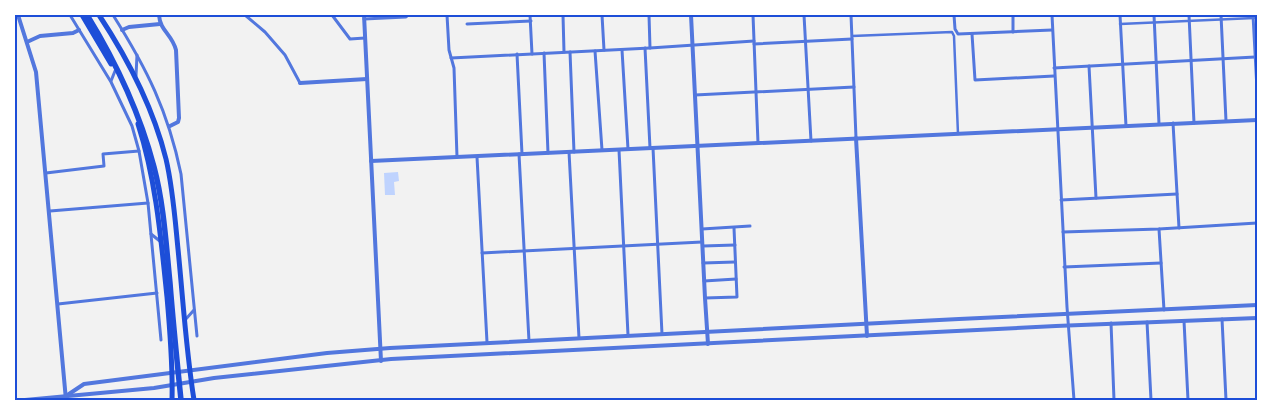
<svg xmlns="http://www.w3.org/2000/svg" width="1272" height="415" font-family="'Fira Sans',sans-serif">
<style>
.water{fill:#bfd3fe}
.lines{fill:none;stroke-linecap:round;stroke-linejoin:round}
.pedestrian{stroke:#5277de;stroke-width:2.5}
.minor{stroke:#5277de;stroke-width:3}
.tertiary{stroke:#5277de;stroke-width:4}
.trunk{stroke:#1d4ed8;stroke-width:5}
.motorway{stroke:#1d4ed8;stroke-width:5.5}
.neatline{fill:none;stroke:#1d4ed8;stroke-width:2}
</style>
<rect width="100%" height="100%" fill="#f2f2f2"/>
<path class="water" d="M398,172L399,181L394,182L395,195H385L384,173Z"/>
<g class="lines">
<g class="pedestrian">
<path d="M1120,24L1254,18"/>
<path d="M852,36L952,32L954,36L958,134"/>
</g>
<g class="minor">
<path d="M70,15L111,82L132,126L139,151L148,203L161,340"/>
<path d="M113,15C147,69 168,111 181,174L197,336"/>
<path d="M245,15L265,32L285,55L300,83"/>
<path d="M332,15L350,39L365,38"/>
<path d="M447,15L449,50L454,68L457,157"/>
<path d="M530,15L532,54"/>
<path d="M563,15L564,52"/>
<path d="M602,15L604,50"/>
<path d="M649,15L650,48"/>
<path d="M753,15L758,143"/>
<path d="M804,15L811,141"/>
<path d="M851,15L856,138"/>
<path d="M954,15L955,29L958,34L1052,30"/>
<path d="M1013,15V32"/>
<path d="M1052,15L1067,307L1074,400"/>
<path d="M1120,15L1126,126"/>
<path d="M1154,15L1159,124"/>
<path d="M1189,15L1194,123"/>
<path d="M1221,15L1226,121"/>
<path d="M1253,15L1257,89"/>
<path d="M364,19L406,17L408,15"/>
<path d="M467,24L531,21"/>
<path d="M972,34L975,80L1054,76"/>
<path d="M754,44L852,39"/>
<path d="M645,48L650,148"/>
<path d="M622,50L628,149"/>
<path d="M595,51L602,150"/>
<path d="M570,52L574,152"/>
<path d="M544,53L548,153"/>
<path d="M517,54L522,154"/>
<path d="M451,58L650,48L754,41"/>
<path d="M1089,66L1096,198"/>
<path d="M1054,68L1255,57"/>
<path d="M136,76L137,55"/>
<path d="M111,81L115,71"/>
<path d="M695,95L854,87"/>
<path d="M1173,123L1179,228"/>
<path d="M653,148L662,334"/>
<path d="M619,150L628,335"/>
<path d="M569,152L579,338"/>
<path d="M519,154L529,341"/>
<path d="M477,157L487,342"/>
<path d="M46,173L104,166L103,154L139,151"/>
<path d="M1061,200L1177,194"/>
<path d="M50,211L148,203"/>
<path d="M702,229L750,226"/>
<path d="M1159,229L1164,310"/>
<path d="M1063,232L1159,229L1257,223"/>
<path d="M151,234L161,242"/>
<path d="M703,246L735,245"/>
<path d="M482,253L702,242"/>
<path d="M703,263L735,262"/>
<path d="M1064,267L1161,263"/>
<path d="M704,281L736,279"/>
<path d="M705,298L737,297L734,228"/>
<path d="M58,304L157,293"/>
<path d="M1222,319L1226,400"/>
<path d="M185,320L194,310"/>
<path d="M1184,321L1188,400"/>
<path d="M1147,322L1151,400"/>
<path d="M1111,323L1114,400"/>
</g>
<g class="tertiary">
<path d="M18,15L36,72L66,400"/>
<path d="M159,15C160,31 172,34 176,50L179,118L178,122L170,126"/>
<path d="M364,15L381,361"/>
<path d="M691,15L705,298L708,344"/>
<path d="M122,30L129,27L160,24"/>
<path d="M27,42L40,36L73,33L79,30"/>
<path d="M300,83L367,79"/>
<path d="M856,138L867,336"/>
<path d="M371,161L1257,120"/>
<path d="M66,396L84,384L327,353L390,348L959,319L1257,305"/>
<path d="M25,400L154,388L214,378L391,359L1056,326L1257,318"/>
</g>
<g class="trunk">
<path d="M82,15L111,64"/>
<path d="M99,15C128,59 153,107 166,159C173,189 175,219 178,249C183,299 186,350 194,400"/>
<path d="M138,124C156,180 161,239 167,297C170,331 173,366 172,400"/>
</g>
<path class="motorway" d="M87,15C116,62 140,114 154,167C164,205 166,244 170,283C173,322 177,361 181,400"/>
</g>
<rect width="1272" height="415" fill="none" stroke="#ffffff" stroke-width="32"/>
<rect x="16" y="16" width="1240" height="383" class="neatline"/>
</svg>
